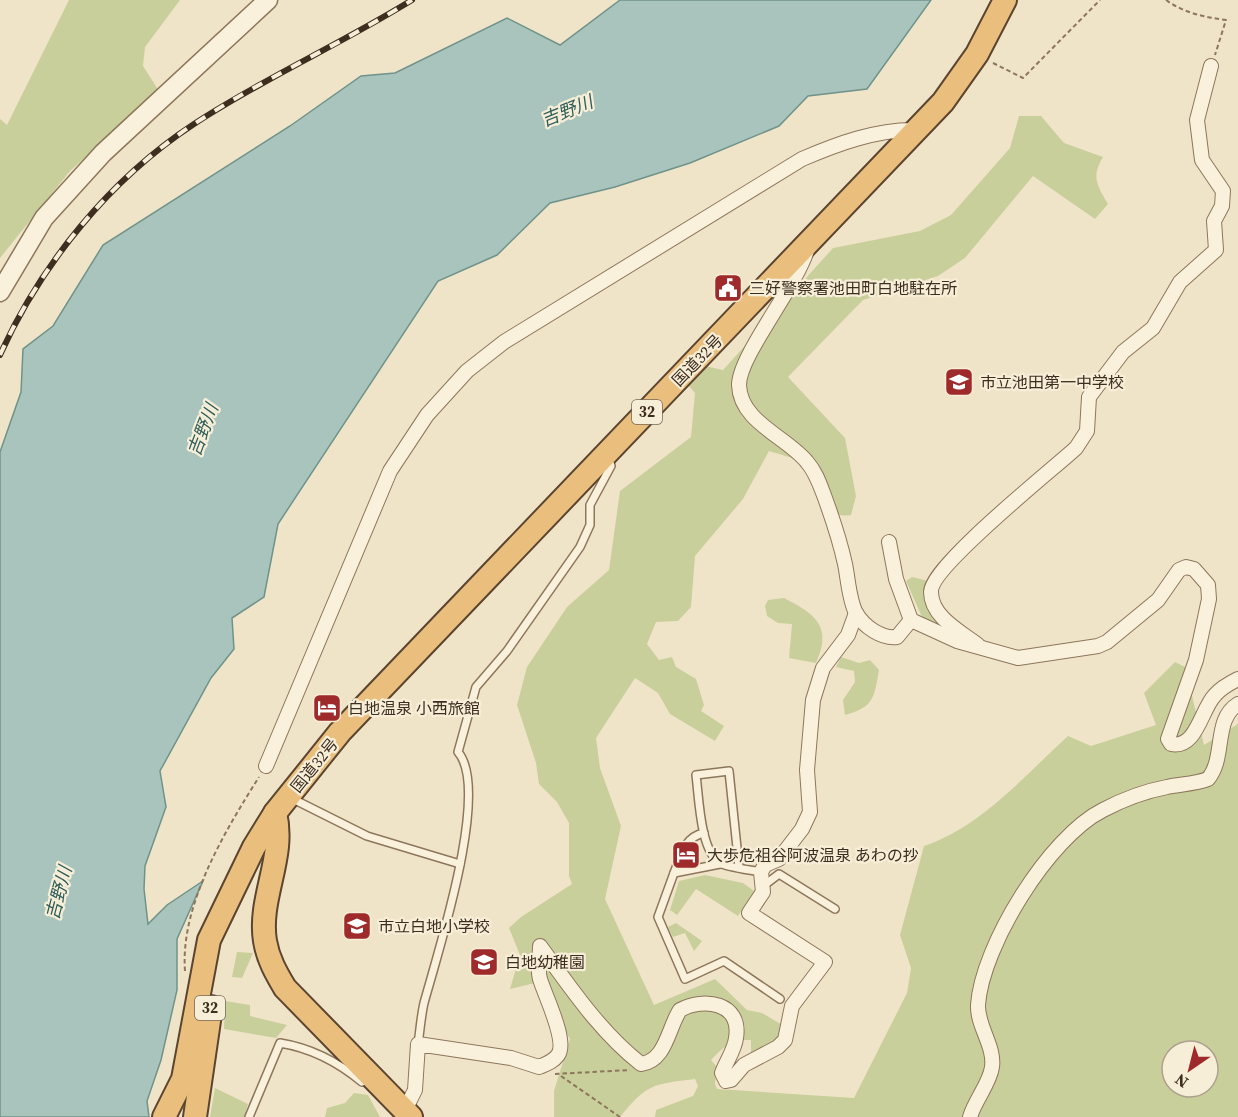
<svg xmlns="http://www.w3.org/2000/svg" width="1238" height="1117" font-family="'Source Serif 4','Noto Sans JP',serif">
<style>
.green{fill:#c9cf9b;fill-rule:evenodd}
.water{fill:#a9c4bc;stroke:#6f938a;stroke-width:1.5}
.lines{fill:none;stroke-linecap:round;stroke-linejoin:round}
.service-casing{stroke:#8d765c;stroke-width:10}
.minor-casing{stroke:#8d765c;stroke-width:16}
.tertiary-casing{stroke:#8d765c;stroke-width:21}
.trunk-casing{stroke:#5b4430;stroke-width:26}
.path{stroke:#8d765c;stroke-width:2;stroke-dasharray:4.5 3;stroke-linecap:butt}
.service{stroke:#faf1dc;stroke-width:7}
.minor{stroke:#faf1dc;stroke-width:14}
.tertiary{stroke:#faf1dc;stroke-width:18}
.trunk{stroke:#eabe7c;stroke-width:22}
.rail-casing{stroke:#3d2e20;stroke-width:6}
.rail{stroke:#f7eed8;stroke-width:4;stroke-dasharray:11;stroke-linecap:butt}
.labels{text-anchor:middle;stroke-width:4.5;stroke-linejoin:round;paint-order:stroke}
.shield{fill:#f7eed8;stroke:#756857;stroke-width:1.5}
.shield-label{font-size:15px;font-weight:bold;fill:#3d2e20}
.poi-label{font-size:16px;fill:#3d2e20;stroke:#f7eed8;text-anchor:start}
.street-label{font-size:16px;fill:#3d2e20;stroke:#f7eed8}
.water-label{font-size:18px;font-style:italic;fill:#2f5d5a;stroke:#f7eed8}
</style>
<rect width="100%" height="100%" fill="#f0e4c8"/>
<g class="green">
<path d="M69,0H180L145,47L143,66L159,91L70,171L0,258V119L7,125Z"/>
<path d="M1019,116H1041L1064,143L1103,157C1091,177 1097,185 1108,204L1095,219L1033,176L965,258L938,276L863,300L788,377L845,438L856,496L851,515C821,521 819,478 801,463C793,457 778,454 769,451L743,499L695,556L691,607L678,621L656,622L647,644L659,660L672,657L676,667L696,679L704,705L701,711L724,726L715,741L670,714L658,693L635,678L596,738L600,768L621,826L605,899L654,1005L715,979L747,1010L762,1013L784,1026L779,1038L751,1056V1040C732,1039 723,1047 711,1060L717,1067L715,1084L717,1089L854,1098L907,993L911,968L900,935L924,846C981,827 1024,776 1068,736L1091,746L1156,725L1144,693L1175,662L1185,667L1204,745L1238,724V1117H655L656,1110L693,1096L698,1086L695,1079C653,1084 647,1084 620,1117H554V1091L570,1039L535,983L510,989L520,955L509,928L521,917L572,884L569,876V823L557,802L539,784L536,763L517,705L527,667L567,607L609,570L620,491L691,437L695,393L687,384L705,366L723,370L833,248L920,231L951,215L1010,148ZM1172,1051H1208V1087H1172Z"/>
<path d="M912,577L928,581C923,600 929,608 940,625L922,617L906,581Z"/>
<path d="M784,598C815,614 833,626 816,663L789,658L792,624L778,623L767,616L765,606L768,600Z"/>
<path d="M841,657L859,663L870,660L879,670C874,698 874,707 845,715L843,700L855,682L854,671L836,667Z"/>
<path d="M705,875L743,883L754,891L738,916L696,889L677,915L670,910L679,881Z"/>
<path d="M676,923L702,941L694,951L685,933L673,937L668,927Z"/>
<path d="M237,952L253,953L242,978L232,977Z"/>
<path d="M225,1001L250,1005V1016L287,1025L276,1038L224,1029Z"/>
<path d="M215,1088L248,1104L244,1117H210Z"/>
<path d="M354,1093L368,1095L380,1117H325L327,1108L345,1103Z"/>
</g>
<path class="water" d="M620,0H931L867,89L808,96L779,126L690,163L615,187L550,203L497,255L438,281L278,524L264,597L232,618L234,649L211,678L160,771L166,807L145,866L144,889L148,924L167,905L203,881L177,939V990L161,1060L147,1101L149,1117H0V452L21,392L23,349L53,326L103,245L290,126L361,76L395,73L507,18L560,45Z"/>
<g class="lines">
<g class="service-casing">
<g id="service">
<path d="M293,799L367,836L460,864"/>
<path d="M720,864L674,873L658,917L685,979L724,961L780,999"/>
<path d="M739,867L729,771L696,775C699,797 700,851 720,863C726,867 751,870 761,872"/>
<path d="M674,873C681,856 684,837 704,833"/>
<path d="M762,887L779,874L835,909"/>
<path d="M418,1044C420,1031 421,1016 424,1003C437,955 491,790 458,752L476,687L507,651L580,547L590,525V505L611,466L609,459"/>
<path d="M249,1117L280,1043C311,1048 338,1062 362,1082"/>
</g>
</g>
<g class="minor-casing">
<g id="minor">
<path d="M808,247C798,285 739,355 739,385C740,422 787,437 807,462C816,472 820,485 825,498C833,520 840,541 845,564C848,578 849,600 856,613C864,627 882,639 897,637L911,620"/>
<path d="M889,542L896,579L911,620L957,641L1018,658L1098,646L1107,642L1158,600L1179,570L1186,567L1194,569L1208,585L1209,599L1196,660L1168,739L1171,744C1197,749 1201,709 1215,695C1221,688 1230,683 1238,679"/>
<path d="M978,645C961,632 931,617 931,592C930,567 1052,470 1076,448L1087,431L1089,397L1123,352L1153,328L1180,282L1216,250L1214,221L1222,206L1223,191L1202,160L1197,120L1211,66"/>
<path d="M266,766L390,471L427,415L467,371L504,342L802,159C837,144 877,129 916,130"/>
<path d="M405,1110L415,1090L418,1044L511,1058L539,1067C546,1064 553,1062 558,1055C568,1041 545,996 540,979C537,969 540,957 540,946C571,988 600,1032 641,1064C666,1061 668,1028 680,1010C703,997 742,1002 736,1038C735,1049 726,1062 722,1073L726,1081L731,1080L744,1065L778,1047L785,1040L792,1006L825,962L749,913L763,892L761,872L765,865L779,859L802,829L810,812L807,770L813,700L823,668L848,635L856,613"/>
<path d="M970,1117C975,1100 990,1083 992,1067C995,1046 977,1026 978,1005C982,946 1049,837 1103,810C1122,800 1146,791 1167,787C1181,784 1195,784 1208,779C1226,758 1213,719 1238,704"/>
</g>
</g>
<g class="tertiary-casing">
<path id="tertiary" d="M0,292L44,218L103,153L268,0"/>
</g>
<g class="trunk-casing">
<g id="trunk">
<path d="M275,813C286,857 258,898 265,941C268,959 276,973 285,988L411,1117"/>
<path d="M164,1117L183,1079L209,940L254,847L275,813L340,732L943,102L977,54L1005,0"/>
<path d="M195,1117L211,1007"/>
</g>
</g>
<g class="path">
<path d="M1166,0C1184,13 1204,17 1226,20L1215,55"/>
<path d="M993,63L1023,78L1100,0"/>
<path d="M185,971C180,905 225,831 259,777"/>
<path d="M555,1074L630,1070"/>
<path d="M561,1076L620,1117"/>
</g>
<use href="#service" class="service"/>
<use href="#minor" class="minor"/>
<use href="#tertiary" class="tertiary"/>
<use href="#trunk" class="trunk"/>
<g class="rail-casing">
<path id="rail" d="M0,355C41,264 110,179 194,124C264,78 341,44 412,0"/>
</g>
<use href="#rail" class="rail"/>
</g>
<defs>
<g id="civic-square" transform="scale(1.5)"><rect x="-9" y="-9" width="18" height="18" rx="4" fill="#9e2a2b" stroke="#f7eed8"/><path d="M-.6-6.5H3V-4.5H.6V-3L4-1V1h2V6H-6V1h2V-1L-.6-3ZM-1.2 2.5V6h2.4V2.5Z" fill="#fff"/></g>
<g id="school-square" transform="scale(1.5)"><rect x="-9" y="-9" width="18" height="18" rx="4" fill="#9e2a2b" stroke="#f7eed8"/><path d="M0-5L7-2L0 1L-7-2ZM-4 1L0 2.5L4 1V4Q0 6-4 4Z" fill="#fff"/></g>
<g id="hotel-square" transform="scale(1.5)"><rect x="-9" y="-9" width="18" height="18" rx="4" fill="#9e2a2b" stroke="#f7eed8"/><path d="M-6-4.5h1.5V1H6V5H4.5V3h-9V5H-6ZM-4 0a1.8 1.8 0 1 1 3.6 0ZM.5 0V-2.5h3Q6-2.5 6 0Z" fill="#fff"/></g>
</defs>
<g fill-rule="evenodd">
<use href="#civic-square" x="728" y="288"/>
<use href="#school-square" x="959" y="382"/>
<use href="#hotel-square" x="327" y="708"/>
<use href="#hotel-square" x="686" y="855"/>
<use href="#school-square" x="357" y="926"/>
<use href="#school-square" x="484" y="962"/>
</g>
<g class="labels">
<g class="shield">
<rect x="632" y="400" width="30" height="24" rx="4.5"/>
<rect x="195" y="996" width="30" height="24" rx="4.5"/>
</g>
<g class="shield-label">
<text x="647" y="417">32</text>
<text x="210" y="1013">32</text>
</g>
<g class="poi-label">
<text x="749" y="294">三好警察署池田町白地駐在所</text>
<text x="980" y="388">市立池田第一中学校</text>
<text x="348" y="714">白地温泉 小西旅館</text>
<text x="707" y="861">大歩危祖谷阿波温泉 あわの抄</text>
<text x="378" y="932">市立白地小学校</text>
<text x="505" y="968">白地幼稚園</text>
</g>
<g class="street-label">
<text transform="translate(697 360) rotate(-46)" y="6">国道32号</text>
<text transform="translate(314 765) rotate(-51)" y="6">国道32号</text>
</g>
<g class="water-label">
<text transform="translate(567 111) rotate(-22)" y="6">吉野川</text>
<text transform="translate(203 430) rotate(-69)" y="6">吉野川</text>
<text transform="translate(59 893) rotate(-75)" y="6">吉野川</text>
</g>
</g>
<g transform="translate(1190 1069) rotate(215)"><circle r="28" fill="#f7eed8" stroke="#ada18e" stroke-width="1.5"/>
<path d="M0-4.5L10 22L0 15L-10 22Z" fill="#9e2a2b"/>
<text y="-9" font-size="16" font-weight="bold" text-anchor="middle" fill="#3d2e20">N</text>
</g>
</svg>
